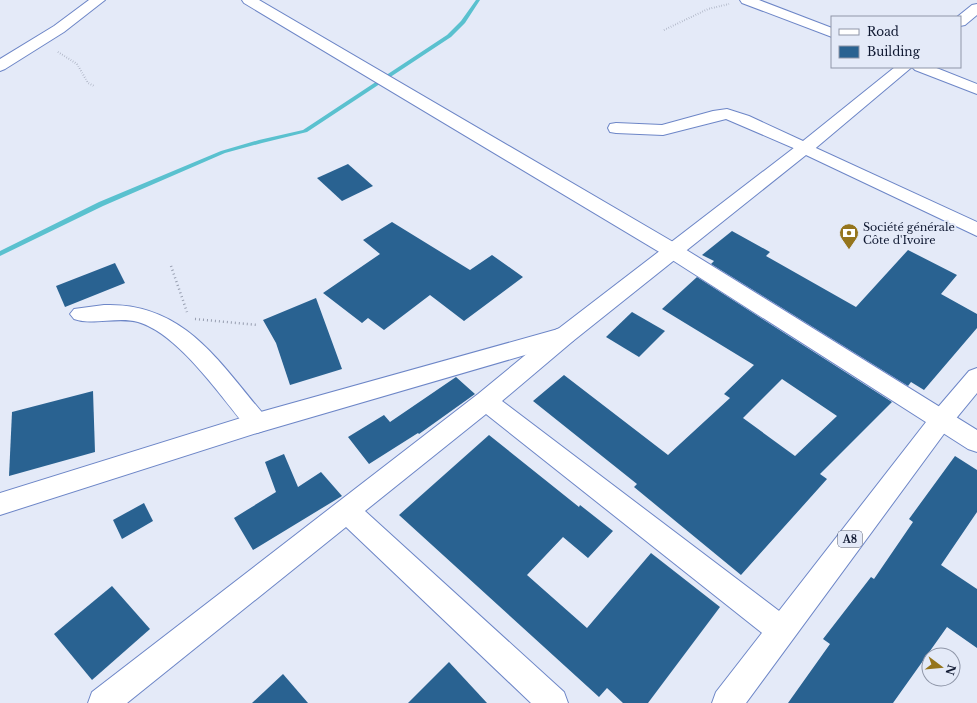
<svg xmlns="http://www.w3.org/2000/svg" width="977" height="703" font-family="'Libre Baskerville',serif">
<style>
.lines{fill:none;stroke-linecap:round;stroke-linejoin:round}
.stream{fill:#5ac1cf;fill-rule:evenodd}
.building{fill:#296291;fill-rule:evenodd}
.minor-casing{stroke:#6d86c7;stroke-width:2}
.tertiary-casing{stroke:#6d86c7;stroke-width:2}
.primary-casing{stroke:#6d86c7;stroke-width:2}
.path-far1{stroke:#979eb0;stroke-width:2;stroke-dasharray:0.5 2;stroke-linecap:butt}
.path{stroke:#979eb0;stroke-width:2.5;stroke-dasharray:1 3;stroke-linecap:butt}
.minor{fill:#fff;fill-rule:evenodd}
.tertiary{fill:#fff;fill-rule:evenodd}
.primary{fill:#fff;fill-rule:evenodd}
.labels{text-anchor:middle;stroke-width:4;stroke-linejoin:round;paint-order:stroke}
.shield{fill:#e4eaf8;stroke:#4f576d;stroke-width:1}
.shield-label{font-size:10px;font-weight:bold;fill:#0f1831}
.poi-label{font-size:11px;fill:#0f1831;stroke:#e4eaf8;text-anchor:start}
</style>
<rect width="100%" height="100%" fill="#e4eaf8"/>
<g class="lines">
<path class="stream" d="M476,0H480L465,23L451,37L307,132L262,143L225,153L103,206L0,256V251L99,202L221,151L259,140L303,130L447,35L461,21Z"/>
</g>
<g class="building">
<path d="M348,164L373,186L342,201L317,178Z"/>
<path d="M392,222L470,270L492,255L523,277L464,321L430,295L384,330L368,318L362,323L323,293L380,254L363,240Z"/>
<path d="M732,231L770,252L766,256L856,307L908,250L957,275L941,294L977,314V328L924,390L911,382L908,386L711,264L714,261L702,255Z"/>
<path d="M115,263L125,283L65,307L56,286Z"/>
<path d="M697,277L892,402L820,474L827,479L741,575L634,487L637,484L533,401L564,375L668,455L730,398L724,394L754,365L662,309ZM782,379L837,416L795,456L743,418Z"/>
<path d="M316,298L342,369L290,385L276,343L263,320Z"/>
<path d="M632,312L665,331L639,357L606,337Z"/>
<path d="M456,377L475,394L419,434L418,433L369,464L348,437L384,415L390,422Z"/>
<path d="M93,391L95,452L9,476L12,412Z"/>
<path d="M489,435L579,507L580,505L613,531L588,558L563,537L527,575L587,628L651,553L720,607L648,703H623L607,688L599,697L399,515Z"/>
<path d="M284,454L298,487L321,472L342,496L253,550L234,518L276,492L265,462Z"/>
<path d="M955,456L977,470V512L941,565L977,589V648L947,627L893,703H788L830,644L823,639L871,577L874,579L913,522L909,519Z"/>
<path d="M144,503L153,521L122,539L113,520Z"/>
<path d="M112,586L150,629L92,680L54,634Z"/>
<path d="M449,662L487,703H408Z"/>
<path d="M283,674L308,703H252Z"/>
</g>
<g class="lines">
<g class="minor-casing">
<g id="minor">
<path d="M89,0H105L64,32L5,69L0,71V59L54,26Z"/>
<path d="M242,0H259L680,246L977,430V452L968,449L666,256L244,3Z"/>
<path d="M740,0H759L832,28V37L742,3Z"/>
<path d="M977,4V15L965,25L960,26V17H957L972,5Z"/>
<path d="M895,67H912L811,152L805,153L726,119L663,135L616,133L610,132L608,128L610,124L616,123L662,125L713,111L727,109L749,116L803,141Z"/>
<path d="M912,67H934L977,84V94L915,70Z"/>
<path d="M104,305C184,302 219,362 265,416L269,423L265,430L257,433L249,430C221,397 179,334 138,322C117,316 94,326 74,319L70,314L74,309Z"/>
<path d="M565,327L573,329L576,335L573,341L502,401L791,620L795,630L791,640L781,644L771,640L486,414L365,511L564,692L568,703H531L346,527L127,703H88L92,692L478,394L557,329Z"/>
</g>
</g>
<g class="tertiary-casing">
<path id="tertiary" d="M805,143L977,222V236L806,155L573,341L257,433L0,515V493L257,413L558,329L799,144Z"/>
</g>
<g class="primary-casing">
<path id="primary" d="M977,368V393L949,427L746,703H712L716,692L933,413L969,371Z"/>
</g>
<g class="path-far1">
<path d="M664,30L708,9L729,4"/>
<path d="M58,52L77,64L88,83L94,86"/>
</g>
<g class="path">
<path d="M171,266L187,312"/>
<path d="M195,319L258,325"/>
</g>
<use href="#minor" class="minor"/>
<use href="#tertiary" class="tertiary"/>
<use href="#primary" class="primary"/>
</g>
<defs>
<g id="bank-pin" transform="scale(1)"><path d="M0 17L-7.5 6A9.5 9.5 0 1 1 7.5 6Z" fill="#95751d" stroke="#e4eaf8"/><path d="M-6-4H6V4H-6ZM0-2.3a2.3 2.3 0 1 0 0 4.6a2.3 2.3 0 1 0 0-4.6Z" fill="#fff"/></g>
</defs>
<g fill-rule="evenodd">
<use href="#bank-pin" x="849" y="233"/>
</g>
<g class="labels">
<rect class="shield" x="838" y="531" width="24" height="16" rx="3"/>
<g class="shield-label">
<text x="850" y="543">A8</text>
</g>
<g class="poi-label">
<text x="863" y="231">Société générale<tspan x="863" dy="13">Côte d'Ivoire</tspan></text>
</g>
</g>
<rect x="831" y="16" width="130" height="52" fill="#e4eaf8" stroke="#8f96a8"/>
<rect x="839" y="29" width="20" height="6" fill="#ffffff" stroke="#8f96a8"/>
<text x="867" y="36" font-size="12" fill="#0f1831">Road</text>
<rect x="839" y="46" width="20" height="12" fill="#296291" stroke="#8f96a8"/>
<text x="867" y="56" font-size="12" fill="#0f1831">Building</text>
<g transform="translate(941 667) rotate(106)"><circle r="19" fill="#e4eaf8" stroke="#8f96a8"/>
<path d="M0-3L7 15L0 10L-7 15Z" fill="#95751d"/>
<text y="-6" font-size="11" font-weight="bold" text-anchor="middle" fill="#0f1831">N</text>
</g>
</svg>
